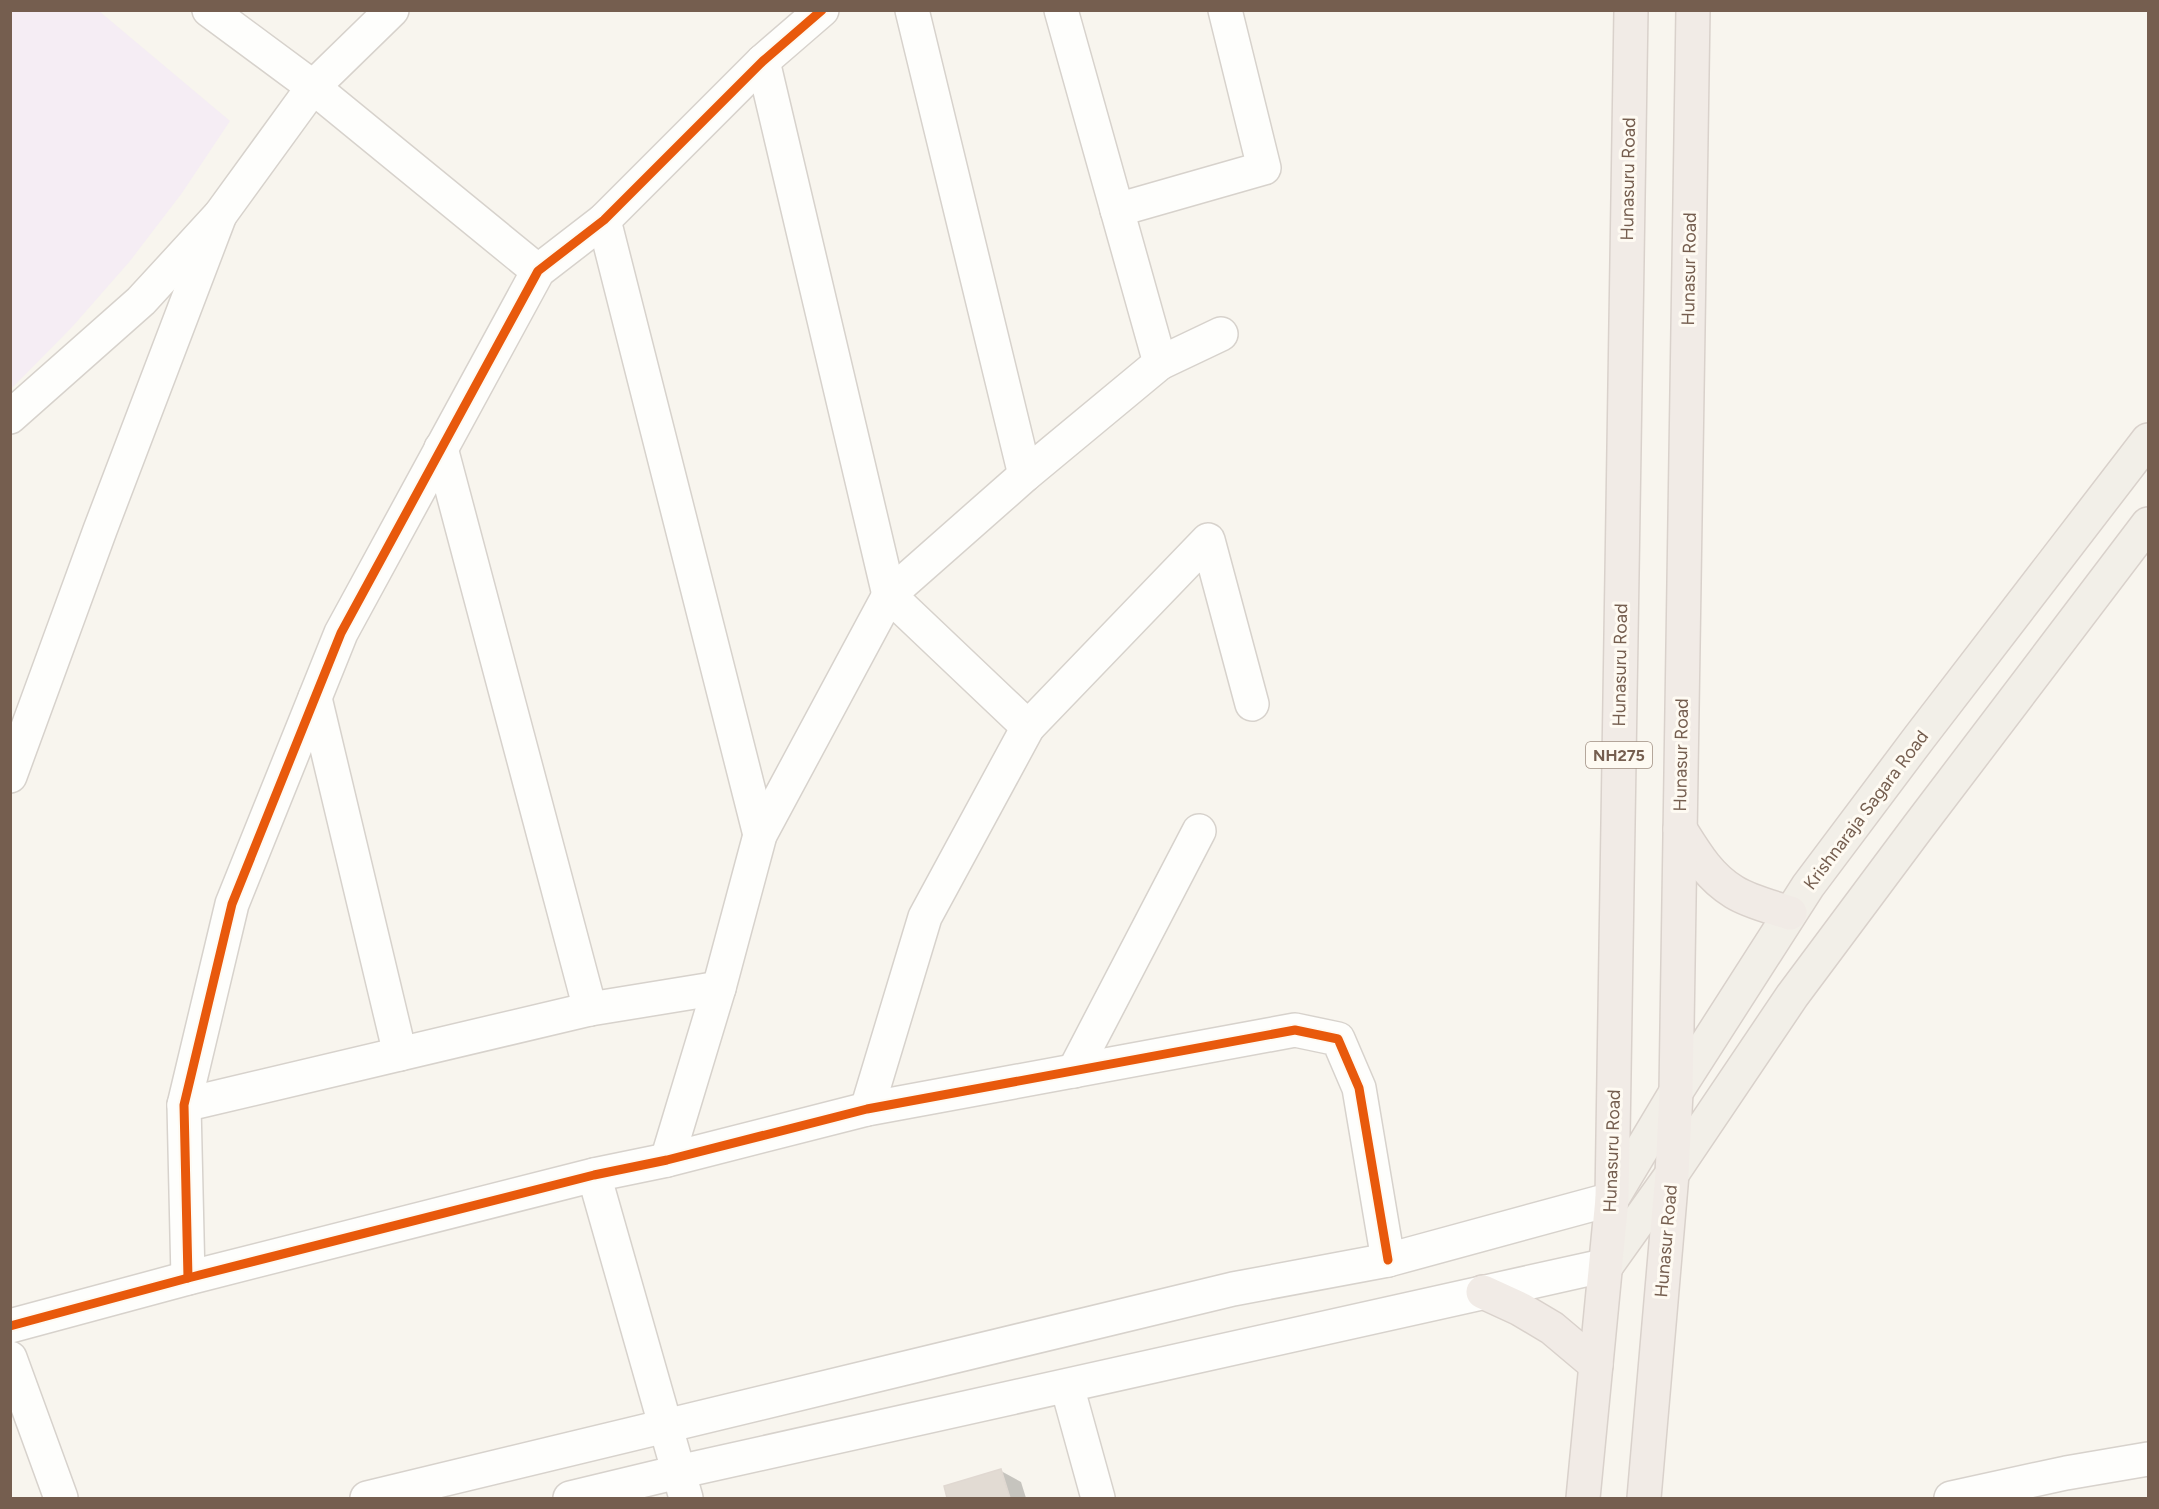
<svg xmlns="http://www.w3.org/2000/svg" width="2159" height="1509" font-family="Figtree,sans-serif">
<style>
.education{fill:#f5edf4}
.shadow{fill:#0003}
.building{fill:#e2dbd3;stroke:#e0d8d1;stroke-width:1.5}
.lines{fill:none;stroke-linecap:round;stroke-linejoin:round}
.minor-casing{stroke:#d7d2cc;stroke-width:36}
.major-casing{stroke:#d9d1cb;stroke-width:36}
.highway-casing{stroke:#d9d1cb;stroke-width:36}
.minor{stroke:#fefefc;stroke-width:33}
.major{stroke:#f2efe8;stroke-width:33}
.highway{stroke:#f1ebe6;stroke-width:33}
.cycleway-casing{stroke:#fefaf2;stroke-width:13}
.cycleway{stroke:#e8590c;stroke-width:9}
.labels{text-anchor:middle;stroke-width:6;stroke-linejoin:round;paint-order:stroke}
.shield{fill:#fefaf2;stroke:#9e8d80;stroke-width:1.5}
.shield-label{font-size:16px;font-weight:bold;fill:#755e4f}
.street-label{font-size:18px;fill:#755e4f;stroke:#fefaf2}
</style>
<rect width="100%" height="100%" fill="#f8f5ee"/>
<path class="education" d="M11,10L99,11L230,121L182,193L130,261L73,326L11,389Z"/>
<path class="shadow" d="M1001,1471L1021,1482L1026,1498H949L945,1487Z"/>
<path class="building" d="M1001,1469L1010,1498H947L944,1486Z"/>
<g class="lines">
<g class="minor-casing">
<g id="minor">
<path d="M209,10L313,87L538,271"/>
<path d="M912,10L1025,475"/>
<path d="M763,61L889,595L1028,727"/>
<path d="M1117,210L1264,168L1225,10"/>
<path d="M604,220L760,835"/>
<path d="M1160,363L1221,334"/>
<path d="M10,417L141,301L220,215L313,87L392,10"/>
<path d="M441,448L590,1009"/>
<path d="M315,698L400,1054"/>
<path d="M10,776L100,530L220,215"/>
<path d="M1074,1071L1199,831"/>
<path d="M184,1105L590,1009L719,988"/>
<path d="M867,1109L925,917L1028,727L1208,540L1252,704"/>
<path d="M667,1160L719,988L760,835L889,595L1025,475L1160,363L1061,10"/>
<path d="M594,1175L686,1498"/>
<path d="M188,1278L184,1105L232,904L341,633L538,271L604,220L763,61L822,10"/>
<path d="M10,1326L188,1278L594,1175L667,1160L867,1109L1295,1030L1338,1039L1359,1088L1388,1260"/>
<path d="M10,1358L61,1498"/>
<path d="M1067,1386L1098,1498"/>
<path d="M367,1498L1233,1289L1388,1260L1612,1199"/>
<path d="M570,1498L678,1472L1607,1265"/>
<path d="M1951,1498L2066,1473L2148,1459"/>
</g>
</g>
<g class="major-casing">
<g id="major">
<path d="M1612,1199L1676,1092L1808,886L1919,738L2148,440"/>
<path d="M1607,1265L1672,1174L1792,996L1918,827L2148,524"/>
</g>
</g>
<g class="highway-casing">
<g id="highway">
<path d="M1680,829C1695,853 1709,877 1734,892C1750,902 1772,907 1790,913"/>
<path d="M1483,1292L1520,1309L1552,1328L1596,1365"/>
<path d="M1583,1498L1612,1199L1631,10"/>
<path d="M1644,1498L1672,1174L1676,1092L1693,10"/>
</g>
</g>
<use href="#minor" class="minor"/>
<use href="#major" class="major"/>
<use href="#highway" class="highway"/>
<g class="cycleway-casing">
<g id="cycleway">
<path d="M188,1278L184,1105L232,904L341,633L538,271L604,220L763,61L822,10"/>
<path d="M10,1326L188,1278L594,1175L667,1160L867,1109L1295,1030L1338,1039L1359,1088L1388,1260"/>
</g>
</g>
<use href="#cycleway" class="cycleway"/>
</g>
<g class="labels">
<rect class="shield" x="1586" y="742" width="66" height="26" rx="4.5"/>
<g class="shield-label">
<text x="1619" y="761">NH275</text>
</g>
<g class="street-label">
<text transform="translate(1628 179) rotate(-89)" y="6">Hunasuru Road</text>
<text transform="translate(1689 269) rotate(-89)" y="6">Hunasur Road</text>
<text transform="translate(1620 665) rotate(-89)" y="6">Hunasuru Road</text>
<text transform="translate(1681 755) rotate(-89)" y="6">Hunasur Road</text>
<text transform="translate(1866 810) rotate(-53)" y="6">Krishnaraja Sagara Road</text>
<text transform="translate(1612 1151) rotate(-88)" y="6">Hunasuru Road</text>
<text transform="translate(1666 1241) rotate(-85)" y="6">Hunasur Road</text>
</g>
</g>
<rect width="2159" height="1509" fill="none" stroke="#755e4f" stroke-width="24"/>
</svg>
